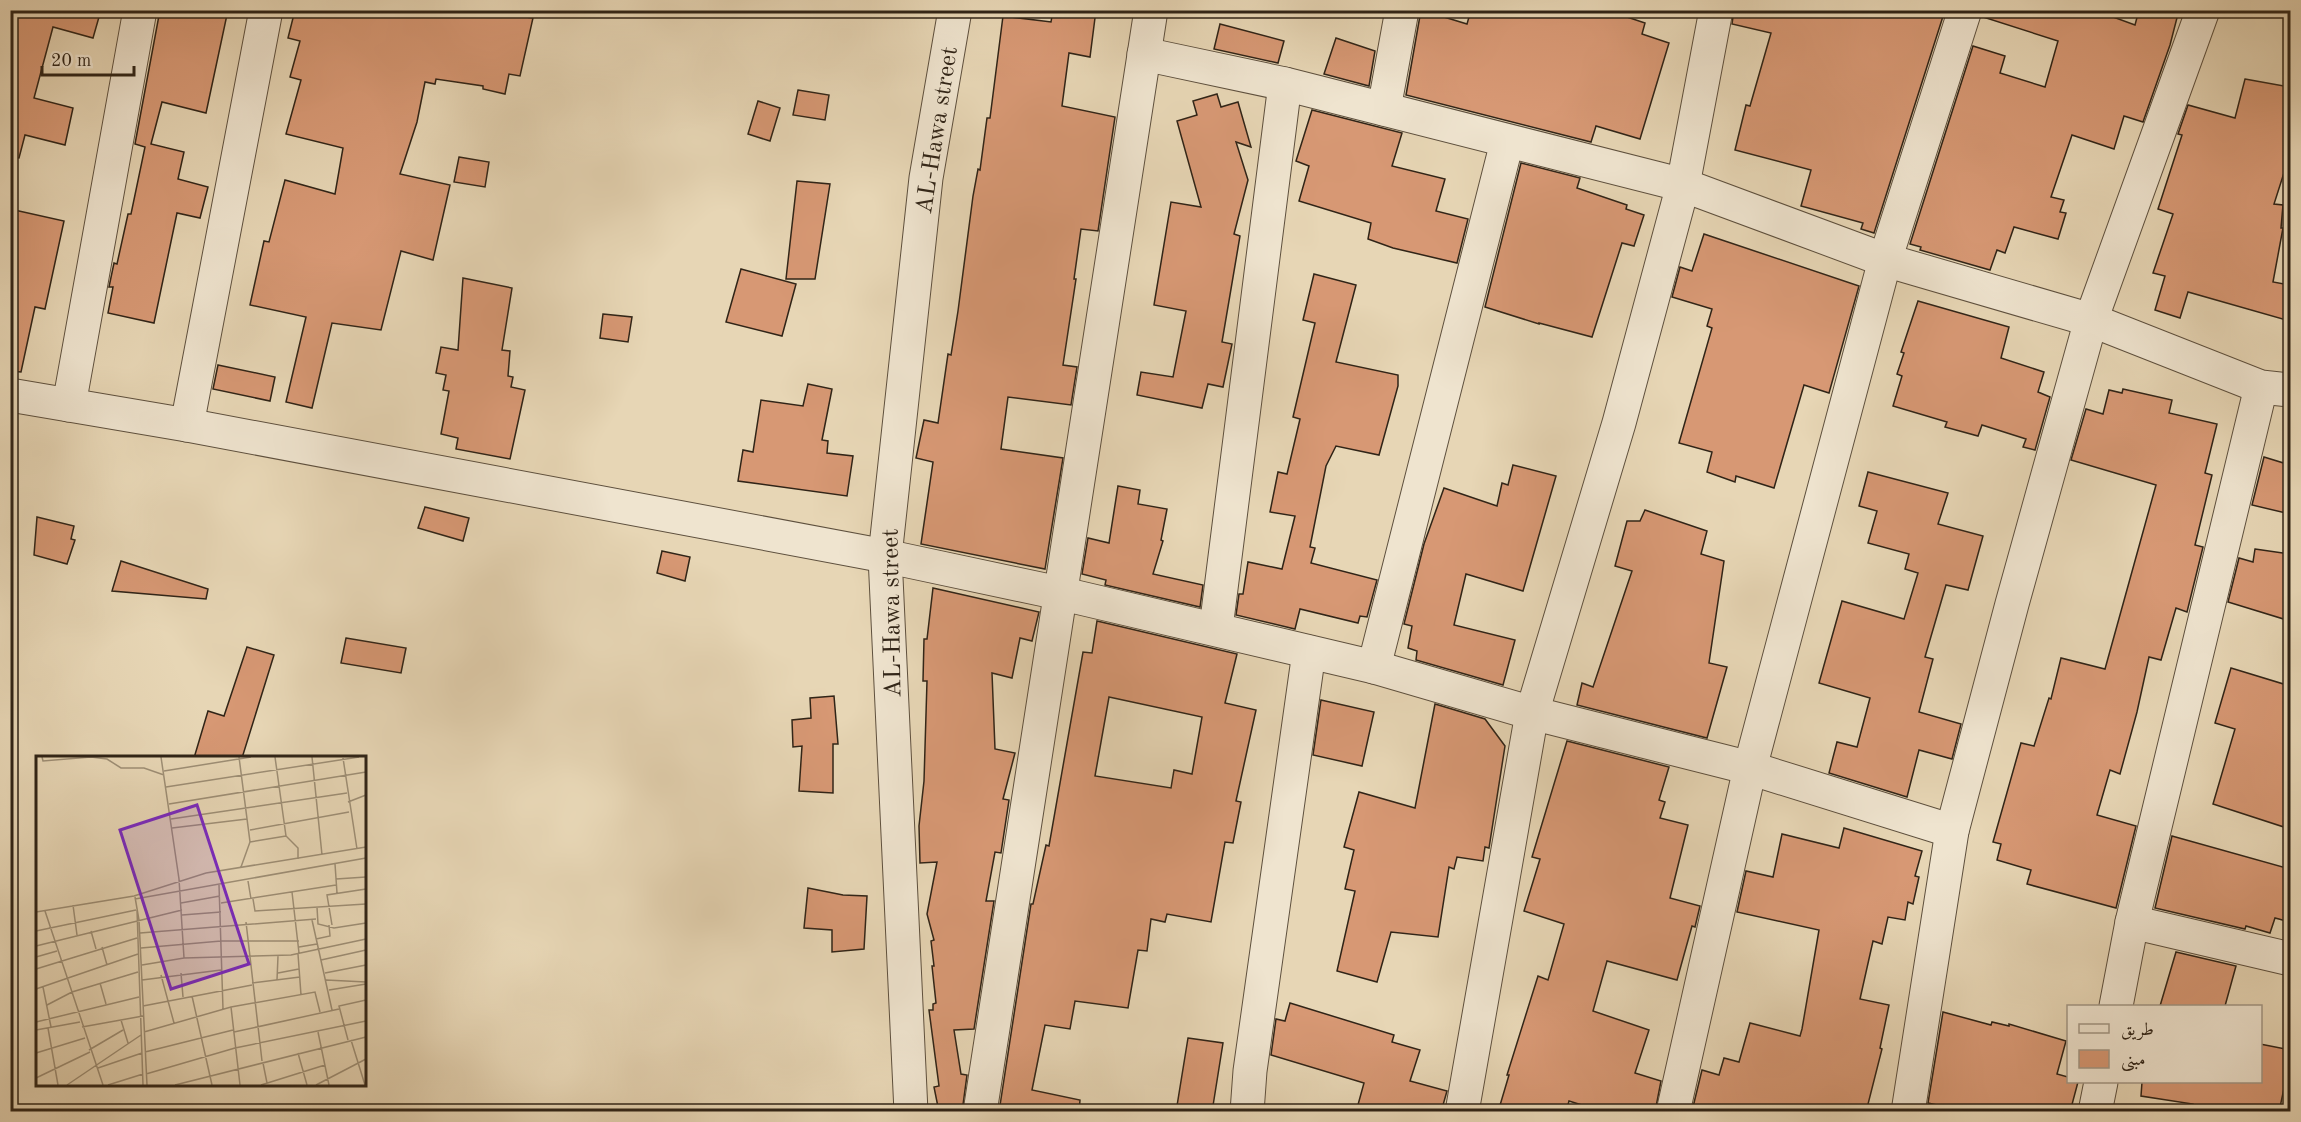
<svg xmlns="http://www.w3.org/2000/svg" width="2301" height="1122" font-family="'Old Standard TT',Amiri,serif">
<style>
.building{fill:#d79874;stroke:#302417;stroke-width:1.5;fill-rule:evenodd}
.lines{fill:none;stroke-linecap:round;stroke-linejoin:round}
.minor-casing{stroke:#5e503e;stroke-width:35}
.minor{stroke:#efe4cf;stroke-width:33}
.labels{text-anchor:middle;stroke-width:4.5;stroke-linejoin:round;paint-order:stroke}
.street-label{font-size:24px;fill:#302417;stroke:#efe4cf}
.inset-road{fill:none;stroke:#9e8f76;stroke-width:1.5}
.view{fill:#7b2cbf;fill-opacity:0.15;stroke:#7b2cbf;stroke-width:3}
.inset-edge{fill:none;stroke:#302417;stroke-width:3}
</style>
<rect width="100%" height="100%" fill="#e7d6b5"/>
<filter id="stains"><feTurbulence type="fractalNoise" baseFrequency=".00333" numOctaves="4"/><feColorMatrix values="0 0 0 0 .2 0 0 0 0 .09 0 0 0 0 .02 0 0 0 .5 -.17"/></filter>
<radialGradient id="worn" r=".72"><stop offset=".6" stop-color="#630" stop-opacity="0"/><stop offset="1" stop-color="#630" stop-opacity=".3"/></radialGradient>
<g class="building">
<path d="M10,10H101L93,38L53,27L34,98L73,108L65,145L25,135L19,158L10,157Z"/>
<path d="M160,10H228L206,113L162,102L151,144L184,152L178,179L208,187L200,218L177,213L154,323L108,313L113,287H109L114,263L117,264L128,214H131L145,147L135,144Z"/>
<path d="M295,10H512V15L533,18L520,76L509,74L505,94L483,89V86L436,79L435,84L425,82L417,122L400,174L450,185L433,260L401,251L381,330L332,323L312,408L286,402L306,317L250,305L264,241L269,242L285,180L335,194L343,148L286,134L301,80L290,77L300,41L288,38Z"/>
<path d="M1053,10H1096L1090,57L1069,53L1062,106L1115,117L1098,231L1081,229L1074,279H1076L1063,365L1077,367L1071,405L1008,397L1001,449L1063,458L1045,569L921,544L933,462L916,458L924,420L938,423L948,354L951,355L958,311L973,196L978,169L980,170L987,118H990L1003,16L1051,22Z"/>
<path d="M1421,10L1467,24L1471,10H1606L1645,23L1642,34L1669,43L1640,139L1596,126L1591,142L1406,95Z"/>
<path d="M1734,10H1945L1874,233L1861,229L1863,223L1801,206L1811,170L1735,150L1746,105L1750,106L1771,33L1732,24Z"/>
<path d="M1983,10H2094L2135,25L2139,10H2179L2170,45L2143,122L2124,116L2114,149L2072,135L2051,197L2064,200L2060,212L2066,213L2058,239L2014,227L2005,253L1997,250L1990,270L1920,250L1921,247L1910,244L1973,46L2005,56L2000,73L2045,87L2058,41L1983,17Z"/>
<path d="M1220,24L1284,41L1278,63L1214,49Z"/>
<path d="M1336,38L1375,51L1369,86L1324,74Z"/>
<path d="M2245,79L2290,87V154L2274,204L2283,205L2281,228H2283L2273,282L2290,285V321L2188,292L2180,318L2155,310L2165,276L2153,273L2173,214L2158,209L2182,135L2178,134L2188,105L2235,118Z"/>
<path d="M798,90L829,95L825,120L793,115Z"/>
<path d="M1217,94L1221,107L1238,102L1251,147L1236,142L1248,180L1234,234L1240,236L1222,342L1232,344L1223,387L1208,384L1202,408L1137,395L1141,372L1173,377L1186,311L1154,305L1171,202L1201,207L1177,121L1197,115L1193,101Z"/>
<path d="M758,101L780,108L770,141L748,134Z"/>
<path d="M1312,110L1402,133L1392,166L1445,179L1436,211L1468,219L1457,263L1393,248L1368,239L1371,223L1299,201L1309,166L1296,161Z"/>
<path d="M459,157L489,162L485,187L454,182Z"/>
<path d="M1521,163L1580,178L1577,188L1627,205L1626,209L1644,215L1634,246L1622,243L1592,337L1539,323V324L1485,307Z"/>
<path d="M797,181L830,184L815,279H786Z"/>
<path d="M10,209L64,221L45,309L35,307L21,372L10,371Z"/>
<path d="M1704,234L1859,286L1829,393L1804,385L1774,488L1736,476L1735,482L1707,472L1712,452L1679,443L1712,328L1707,326L1712,309L1672,297L1680,267L1692,271Z"/>
<path d="M741,269L796,284L782,336L726,322Z"/>
<path d="M1314,274L1356,285L1336,362L1398,375V386L1379,455L1336,446L1326,466L1310,547L1315,548L1311,563L1377,580L1367,617L1360,616L1358,623L1300,609L1295,629L1236,615L1239,594H1243L1248,562L1282,569L1295,516L1270,512L1278,472L1287,474L1300,419L1293,417L1315,323L1303,320Z"/>
<path d="M463,278L512,288L502,350L510,351L508,376L513,377L511,387L525,390L510,459L456,449L458,438L441,434L449,391L443,390L446,375L436,373L441,347L458,350Z"/>
<path d="M1918,301L2009,327L2001,358L2044,372L2038,392L2050,397L2035,450L2023,447L2026,439L1982,425L1978,436L1945,427L1947,422L1893,406L1902,376L1897,374L1904,353L1901,352Z"/>
<path d="M603,314L632,317L628,342L600,338Z"/>
<path d="M218,365L275,377L270,401L213,389Z"/>
<path d="M808,384L832,389L822,440L828,441L827,453L853,456L847,496L738,481L743,450L753,452L761,400L803,406Z"/>
<path d="M2123,389L2172,400L2169,413L2217,424L2205,473L2212,475L2195,545L2203,547L2187,612L2176,608L2161,660L2149,657L2137,712L2120,774L2110,770L2097,815L2136,826L2116,908L2027,884L2031,870L1997,860L2001,844L1993,842L2021,743L2034,746L2049,698L2051,699L2061,658L2105,669L2156,485L2071,460L2086,409L2103,414L2109,390L2122,393Z"/>
<path d="M2264,457L2290,465V514L2252,505Z"/>
<path d="M1513,465L1556,476L1523,591L1466,574L1454,625L1515,640L1503,685L1416,660L1417,651L1408,648L1412,626L1404,624L1424,544L1444,488L1497,506L1502,483L1508,485Z"/>
<path d="M1868,472L1948,493L1938,524L1983,536L1968,590L1946,585L1925,657L1933,659L1919,712L1961,724L1952,759L1919,750L1907,797L1829,773L1837,742L1857,747L1870,698L1819,683L1842,601L1904,619L1918,573L1905,569L1909,554L1868,543L1877,511L1859,506Z"/>
<path d="M1118,486L1140,490L1138,504L1167,509L1161,540L1163,541L1153,574L1203,585L1200,607L1105,585L1106,580L1082,574L1088,538L1109,543Z"/>
<path d="M425,507L469,518L463,541L418,528Z"/>
<path d="M1645,510L1707,531L1701,554L1724,561L1709,663L1727,667L1707,738L1577,705L1582,683L1593,687L1632,571L1615,566L1627,521H1640Z"/>
<path d="M37,517L74,526L71,539L75,540L67,564L34,555Z"/>
<path d="M2255,549L2290,554V621L2228,602L2239,558L2253,562Z"/>
<path d="M662,551L690,557L685,581L657,573Z"/>
<path d="M121,561L208,589L206,599L112,591Z"/>
<path d="M933,588L1039,612L1032,641L1020,638L1012,678L992,673L995,749L1015,753L1003,799L1009,800L1001,853L995,852L986,901H994L974,1029L954,1030L961,1074L967,1075L962,1112H939L934,1087L939,1086L929,1010H933V1004L936,1003L932,966H934L931,941L934,940L927,914L937,862L920,863L919,826L924,781L927,681H923L924,639H927Z"/>
<path d="M1097,621L1237,654L1225,703L1256,710L1236,801L1241,802L1233,843L1225,842L1211,922L1167,914L1165,922L1151,919L1147,951L1138,950L1128,1008L1075,1001L1070,1029L1045,1025L1032,1090L1080,1100L1079,1112H999L1031,904H1033L1046,845L1049,846L1083,652L1092,653ZM1109,697L1202,717L1192,774L1174,770L1171,788L1095,776Z"/>
<path d="M346,638L406,648L401,673L341,663Z"/>
<path d="M247,647L274,655L242,758H194L208,711L224,716Z"/>
<path d="M2231,668L2290,686V745L2285,763L2290,765V829L2213,804L2235,729L2215,723Z"/>
<path d="M834,696L838,744H833V793L799,791L802,746L793,747L792,720L811,718L810,698Z"/>
<path d="M1321,700L1374,712L1362,766L1313,755Z"/>
<path d="M1435,704L1485,719L1505,746L1489,848L1485,847L1483,861L1457,857L1454,869L1449,867L1438,937L1391,932L1377,982L1337,971L1355,891L1345,889L1354,850L1344,847L1359,792L1415,808Z"/>
<path d="M1567,741L1669,767L1659,800L1665,802L1660,818L1688,825L1670,898L1700,906L1695,927L1692,926L1677,980L1607,961L1593,1011L1649,1030L1635,1073L1661,1081L1655,1112H1604L1569,1101L1566,1112H1498L1509,1075H1507L1538,976L1548,980L1564,924L1524,911L1540,859L1532,857Z"/>
<path d="M1844,828L1922,851L1915,876L1919,877L1913,904L1908,902L1905,920L1888,917L1882,944L1873,941L1860,999L1889,1005L1880,1048L1882,1049L1866,1112H1710L1693,1107L1702,1070L1719,1075L1724,1058L1739,1062L1750,1023L1800,1036L1802,1029L1819,930L1737,912L1746,871L1773,877L1782,834L1839,848Z"/>
<path d="M2172,836L2290,869V922L2275,918L2270,933L2246,926L2245,929L2155,908Z"/>
<path d="M808,888L843,895L867,896L864,949L832,952V930L804,928Z"/>
<path d="M2176,952L2236,966L2225,1006H2160Z"/>
<path d="M1290,1003L1394,1035L1392,1042L1420,1050L1410,1081L1447,1091L1441,1112H1356L1364,1083L1271,1055L1276,1019L1285,1021Z"/>
<path d="M1943,1012L1991,1025L1992,1022L2009,1026V1024L2066,1041L2057,1074L2068,1077V1082H2078L2070,1112H1968L1928,1103Z"/>
<path d="M1188,1038L1223,1043L1212,1112H1176Z"/>
<path d="M2260,1044L2290,1050V1060L2279,1112H2191L2193,1104L2141,1096L2142,1082H2260Z"/>
</g>
<g class="lines">
<g class="minor-casing">
<g id="minor">
<path d="M1144,54L1285,84L1683,185L1885,260L2091,320L2261,387L2290,390"/>
<path d="M1384,109L1402,10"/>
<path d="M10,395L187,425L885,556L1059,593L1374,667L1532,713L1750,768L1952,831"/>
<path d="M69,405L140,10"/>
<path d="M187,425L266,10"/>
<path d="M1216,628L1285,84"/>
<path d="M1374,667L1507,142"/>
<path d="M2132,922L2290,959"/>
<path d="M2116,1006L2132,922L2261,387"/>
<path d="M911,1112L885,556L926,178L955,10"/>
<path d="M980,1112L1151,10"/>
<path d="M1247,1112L1250,1071L1309,652"/>
<path d="M1462,1112L1532,713L1619,423L1683,185L1716,10"/>
<path d="M1673,1112L1750,768L1885,260L1965,10"/>
<path d="M1908,1112L1952,831L2012,604L2091,320L2203,10"/>
<path d="M2095,1112L2101,1082"/>
</g>
</g>
<use href="#minor" class="minor"/>
</g>
<g class="labels">
<g class="street-label">
<text transform="translate(936 130) rotate(-81)" y="8">AL-Hawa street</text>
<text transform="translate(891 613) rotate(-91)" y="8">AL-Hawa street</text>
</g>
</g>
<g transform="translate(36 756)">
<rect width="330" height="330" fill="#e7d6b5"/>
<path class="inset-road" d="M6,1L7,5L55,1M55,1L71,3L85,12H108L128,19M125,1L143,123L148,202M203,1L214,86L205,111M239,1L250,80L262,92V103M276,1L286,99M307,2L321,93M128,15L215,1M130,31L323,1M312,46L330,39M133,48L330,16M135,63L311,37M136,72L211,63M214,74L313,56M214,86L250,80M299,108L301,137M300,123L330,121M212,125L215,143M183,129L187,253M256,136L263,197M99,141L103,164L111,329M99,143L330,102M217,143L219,155L330,148M145,147L184,140M185,147L300,129M37,149L41,179M281,151L282,168L298,172L330,167M101,154L107,329M9,155L67,329M0,156L98,140L170,117L330,91M146,159L185,156M276,164L296,254M210,166L226,305M296,169L291,139L330,133M0,175L100,154M55,175L60,193M104,177L280,163M280,183L294,180L293,169M0,190L146,154M66,191L71,209M263,191L281,188M105,192L185,185H263M262,198L265,239M0,201L21,195M285,204L330,194M106,209L148,202L255,199L330,183M0,213L101,182M145,217L147,241M242,217L263,213M289,217L330,209M125,219L138,267M106,224L185,214M241,224L242,200M290,224L330,226M64,227L70,248M216,227L264,221M7,231L15,271M0,233L102,198M293,234L330,228M156,240L176,329M11,249L36,236L102,216M107,250L216,229M195,251L204,329M85,264L92,287M0,266L103,241M46,271L107,260M12,272L22,329M0,274L44,266M108,276L195,251L279,236L284,256M198,276L303,253M282,276L293,329M312,284L303,250L330,244M315,284L329,329M53,294L87,274M109,296L197,274M0,297L49,282M262,297L271,329M227,307L231,327M62,312L106,297M110,318L199,292L330,265M0,322L54,296M31,329L105,279M72,329L107,318M139,329L330,281M225,329L289,309M280,329L330,303"/>
<path class="view" d="M161,49L213,208L135,233L84,74Z"/>
<rect width="330" height="330" class="inset-edge"/>
</g>
<rect width="2301" height="1122" fill="none" stroke="#e7d6b5" stroke-width="36"/>
<rect x="12" y="12" width="2277" height="1098" fill="none" stroke="#302417" stroke-width="3"/>
<rect x="18" y="18" width="2265" height="1086" fill="none" stroke="#302417" stroke-width="1.5"/>
<rect x="2067" y="1005" width="195" height="78" fill="#efe4cf" stroke="#a39785" stroke-width="1.5"/>
<rect x="2079" y="1024" width="30" height="9" fill="#efe4cf" stroke="#a39785" stroke-width="1.5"/>
<text x="2121" y="1035" font-size="18" fill="#302417">طريق</text>
<rect x="2079" y="1050" width="30" height="18" fill="#d79874" stroke="#a39785" stroke-width="1.5"/>
<text x="2121" y="1065" font-size="18" fill="#302417">مبنى</text>
<path d="M42 66v9h92v-9" fill="none" stroke="#302417" stroke-width="3"/>
<text x="51" y="66" font-size="18" fill="#302417" stroke="#efe4cf" stroke-width="4.5" paint-order="stroke">20 m</text>
<rect width="100%" height="100%" filter="url(#stains)"/>
<rect width="100%" height="100%" fill="url(#worn)"/>
</svg>
